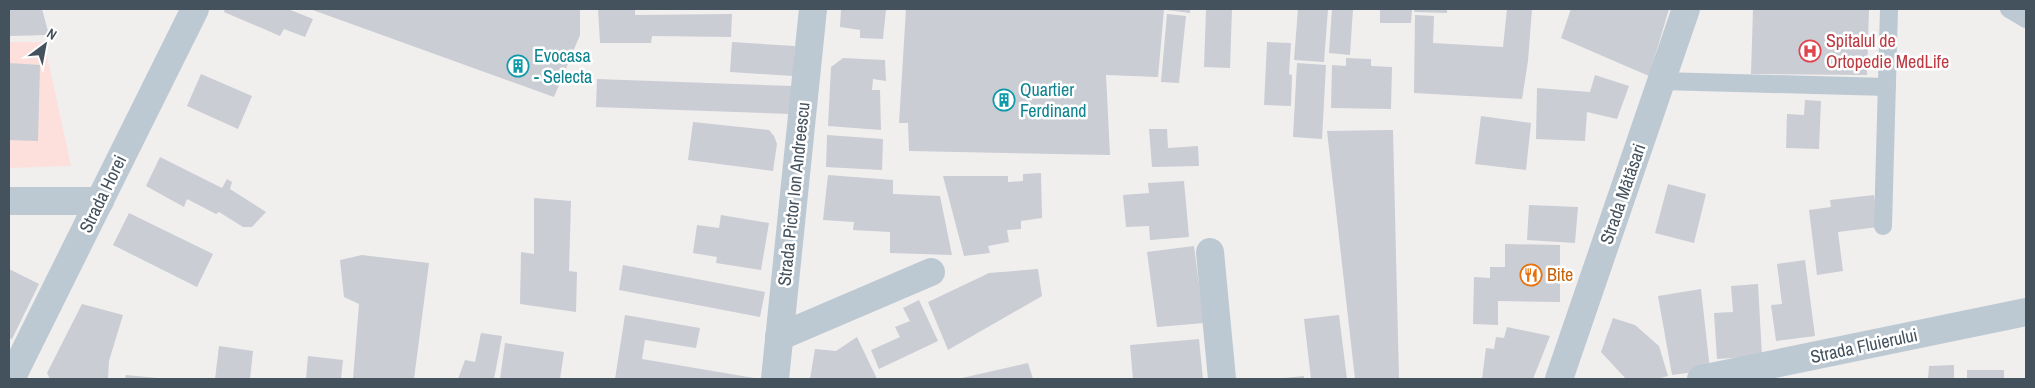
<svg xmlns="http://www.w3.org/2000/svg" width="2035" height="388" font-family="'Archivo Narrow',sans-serif">
<style>
.medical{fill:#fddfdc}
.building{fill:#cacdd4}
.lines{fill:none;stroke-linecap:round;stroke-linejoin:round}
.service{stroke:#bdc9d2;stroke-width:18}
.minor{stroke:#bdc9d2;stroke-width:28}
.labels{text-anchor:middle;stroke-width:5;stroke-linejoin:round;paint-order:stroke}
.health-label{font-size:18px;fill:#be3a42;stroke:#fff;text-anchor:start}
.culture-label{font-size:18px;fill:#0d838f;stroke:#fff;text-anchor:start}
.street-label{font-size:18px;fill:#44525e;stroke:#fff}
.food-label{font-size:18px;fill:#c56008;stroke:#fff;text-anchor:start}
</style>
<rect width="100%" height="100%" fill="#f1eeee"/>
<path class="medical" d="M9,42H44L71,166L9,168Z"/>
<g class="building">
<path d="M9,9H42L49,35L9,36Z"/>
<path d="M225,9H288L313,19L305,37L284,29L280,36L224,12Z"/>
<path d="M310,9H580V35L554,97Z"/>
<path d="M598,9H635V15L732,14L731,37L652,36L651,43H600Z"/>
<path d="M841,9H886L883,39L860,38V30L840,27Z"/>
<path d="M906,9H1164L1158,77L1106,75L1110,155L909,151L908,123H899Z"/>
<path d="M1167,9H1190V13L1167,10Z"/>
<path d="M1206,9H1232L1230,68L1204,67Z"/>
<path d="M1298,9H1328L1324,62L1294,60Z"/>
<path d="M1332,9H1353L1350,55L1329,53Z"/>
<path d="M1380,9H1412L1411,23H1380Z"/>
<path d="M1415,9H1447V13L1414,12Z"/>
<path d="M1507,9H1532L1528,61L1522,99L1414,93L1415,15L1434,16L1433,43L1503,47Z"/>
<path d="M1571,9H1669L1649,76L1561,38Z"/>
<path d="M1753,9H1869L1867,75L1751,74Z"/>
<path d="M1167,14L1186,16L1179,83L1161,82Z"/>
<path d="M732,42L795,46L793,76L730,72Z"/>
<path d="M1267,42L1291,43L1289,74L1292,75L1291,106L1264,105Z"/>
<path d="M843,58L885,60L886,81L873,79L872,90H880L881,130L828,126L831,67Z"/>
<path d="M1346,58L1371,59V66L1392,67L1391,109L1331,108L1332,65L1346,66Z"/>
<path d="M9,63L40,65L38,141L9,140Z"/>
<path d="M1297,63L1326,65L1322,139L1293,137Z"/>
<path d="M201,74L252,96L238,129L187,106Z"/>
<path d="M1595,75L1629,86L1617,119L1587,112L1585,141L1536,139L1537,88L1590,92Z"/>
<path d="M597,79L792,86L791,114L596,107Z"/>
<path d="M1805,100L1821,101L1819,149L1786,148L1787,114L1804,115Z"/>
<path d="M1481,116L1531,123L1526,170L1475,164Z"/>
<path d="M693,122L769,130L774,136L777,144L773,171L688,160Z"/>
<path d="M1149,129H1167L1168,148L1198,146L1199,166L1152,167Z"/>
<path d="M1393,130L1399,379H1355L1327,131Z"/>
<path d="M827,135L883,139L882,170L826,167Z"/>
<path d="M160,157L222,188L227,179L232,182L230,189L266,212L252,227H243L219,212L216,214L187,199L184,207L146,186Z"/>
<path d="M1041,173L1042,218L1021,221V229L1007,230L1009,242L988,246L990,253L964,256L943,176H1008V182L1023,181V174Z"/>
<path d="M828,175L893,180V194L940,196L952,255L890,253V232L853,230L854,222L823,220Z"/>
<path d="M1184,181L1189,237L1150,240L1149,226L1126,227L1123,195L1149,193L1148,183Z"/>
<path d="M1668,184L1706,194L1694,243L1655,233Z"/>
<path d="M1874,195L1878,227L1838,232L1843,271L1817,275L1809,210L1831,207L1830,200Z"/>
<path d="M534,198L571,201L569,271L577,272L576,312L520,304L521,252L534,254Z"/>
<path d="M1529,205L1578,207L1575,243L1527,240Z"/>
<path d="M129,213L213,254L197,287L113,245Z"/>
<path d="M721,215L769,223L761,270L716,263L717,257L693,253L697,225L719,228Z"/>
<path d="M1505,244L1560,245V302L1498,301V325L1473,324L1474,277L1490,278V267H1505Z"/>
<path d="M1194,246L1204,323L1157,327L1147,252Z"/>
<path d="M362,255L429,263L414,379H353L359,304L344,297L340,260Z"/>
<path d="M1805,260L1815,336L1776,341L1771,305L1782,304L1777,264Z"/>
<path d="M623,265L765,292L760,317L619,290Z"/>
<path d="M9,269L39,284L12,339L9,338Z"/>
<path d="M1038,269L1042,296L948,350L928,302L989,273Z"/>
<path d="M1758,284L1762,356L1717,359L1714,313L1733,312L1731,286Z"/>
<path d="M1701,289L1710,370L1672,375L1658,296Z"/>
<path d="M919,300L938,341L879,369L871,350L900,337L895,327L910,321L903,308Z"/>
<path d="M82,304L123,315L109,361L108,379H50L47,373Z"/>
<path d="M625,315L700,328L696,348L645,340L642,359L760,379H615Z"/>
<path d="M1339,315L1347,379H1311L1304,319Z"/>
<path d="M1613,318L1635,325L1659,346L1668,376L1656,379H1626L1601,352Z"/>
<path d="M1507,327L1550,336L1533,379H1482L1486,348L1494,349L1496,337L1504,338Z"/>
<path d="M481,333L502,336L494,379H458L465,360L475,362Z"/>
<path d="M857,337L877,379H810L815,349L836,351Z"/>
<path d="M1199,339L1203,379H1133L1130,345Z"/>
<path d="M505,343L564,352L560,379H500Z"/>
<path d="M219,346L253,351L250,379H215Z"/>
<path d="M308,356L343,360L341,379H306Z"/>
<path d="M1028,363L1033,379H963L962,378Z"/>
<path d="M1954,365V379H1928L1929,366Z"/>
<rect x="1967" y="370" width="37" height="9"/>
<path d="M126,375L157,378V379H125Z"/>
<path d="M1304,376V379H1284V378Z"/>
</g>
<g class="lines">
<g class="service">
<path d="M2009,9L2026,19"/>
<path d="M1661,81L1887,87"/>
<path d="M1883,226L1889,9"/>
</g>
<g class="minor">
<path d="M9,201H100"/>
<path d="M1210,252L1222,379"/>
<path d="M779,337L931,272"/>
<path d="M11,379L195,9"/>
<path d="M775,379L813,9"/>
<path d="M1559,379L1686,9"/>
<path d="M1701,379L2026,312"/>
</g>
</g>
<defs>
<g id="hospital-ring" transform="scale(1.125)"><circle r="9.5" fill="#fff" stroke="#e0444e" stroke-width="1.5"/><path d="M-5-5h3v3.5h4V-5h3V5h-3V1.5h-4V5h-3Z" fill="#e0444e"/></g>
<g id="building-ring" transform="scale(1.125)"><circle r="9.5" fill="#fff" stroke="#0f9aa8" stroke-width="1.5"/><path d="M-4-6H4V6H1V3H-1V6H-4ZM-2.5-4.3h1.7v1.8h-1.7ZM.8-4.3h1.7v1.8H.8ZM-2.5-1h1.7V.8h-1.7ZM.8-1h1.7V.8H.8Z" fill="#0f9aa8"/></g>
<g id="restaurant-ring" transform="scale(1.125)"><circle r="9.5" fill="#fff" stroke="#e8710a" stroke-width="1.5"/><path d="M-5-6h1v4h1v-4h1v4h1v-4h1v5L-1.5 .5V6h-2V.5L-5-1ZM5-6V6H3V1.5H1.5Q1.5-4 5-6Z" fill="#e8710a"/></g>
</defs>
<g fill-rule="evenodd">
<use href="#hospital-ring" x="1810" y="51"/>
<use href="#building-ring" x="518" y="66"/>
<use href="#building-ring" x="1004" y="100"/>
<use href="#restaurant-ring" x="1531" y="275"/>
</g>
<g class="labels">
<g class="health-label">
<text x="1826" y="47">Spitalul de<tspan x="1826" dy="21">Ortopedie MedLife</tspan></text>
</g>
<g class="culture-label">
<text x="534" y="62">Evocasa<tspan x="534" dy="21">- Selecta</tspan></text>
<text x="1020" y="96">Quartier<tspan x="1020" dy="21">Ferdinand</tspan></text>
</g>
<g class="street-label">
<text transform="translate(103 194) rotate(-64)" y="6">Strada Horei</text>
<text transform="translate(794 194) rotate(-84)" y="6">Strada Pictor Ion Andreescu</text>
<text transform="translate(1623 194) rotate(-71)" y="6">Strada Mătăsari</text>
<text transform="translate(1864 346) rotate(-12)" y="6">Strada Fluierului</text>
</g>
<g class="food-label">
<text x="1547" y="281">Bite</text>
</g>
</g>
<rect width="2035" height="388" fill="none" stroke="#44525e" stroke-width="20"/>
<g transform="translate(45 45) rotate(32)" stroke="#ffffff" stroke-width="4" paint-order="stroke">
<path d="M0-4L9 19L0 12L-9 19Z" fill="#44525e"/>
<text y="-8" font-size="14" font-weight="bold" text-anchor="middle" fill="#44525e">N</text>
</g>
</svg>
